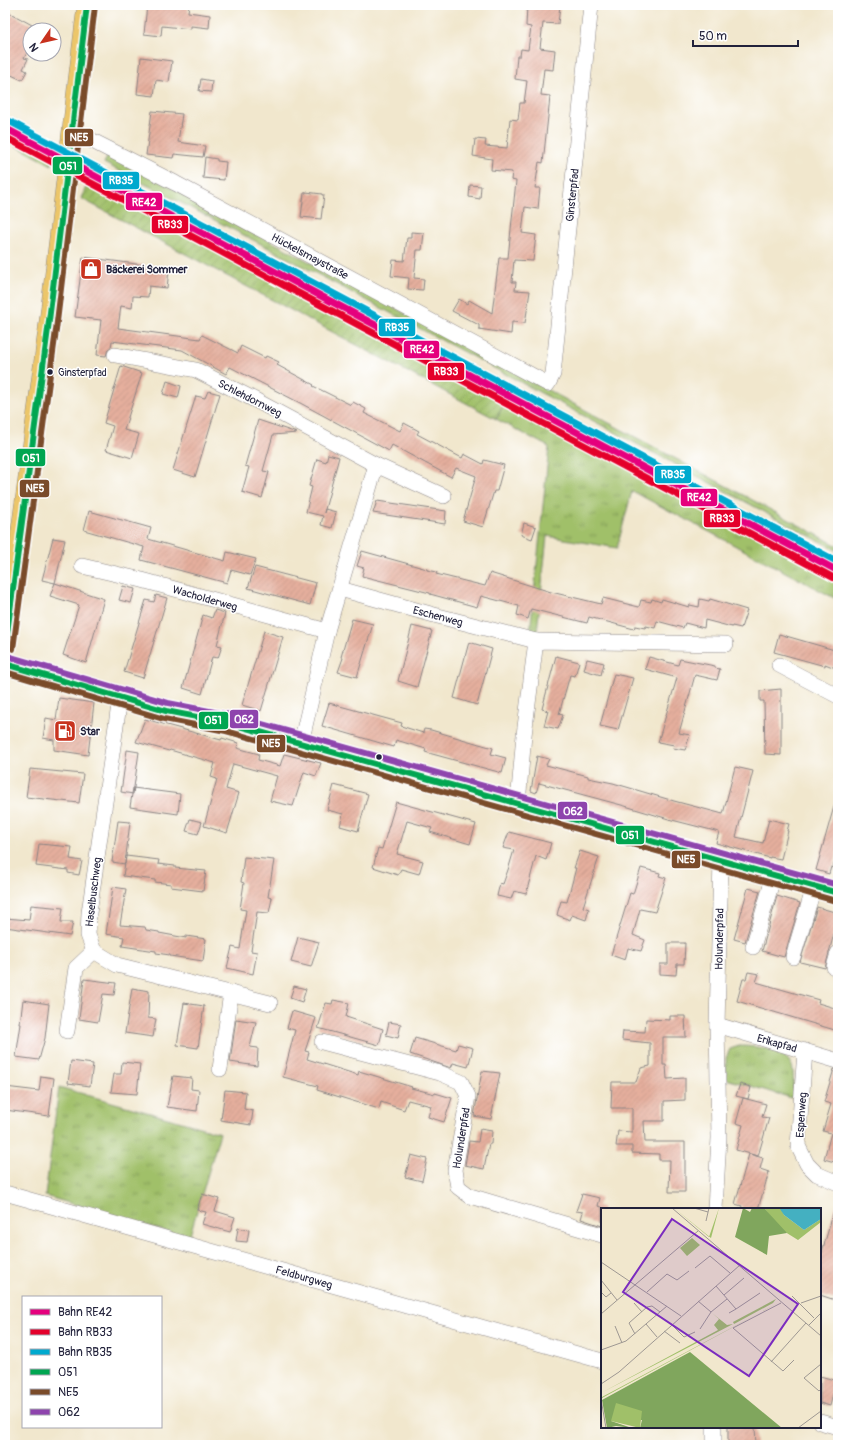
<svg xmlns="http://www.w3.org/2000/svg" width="843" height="1450" font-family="Pangolin,sans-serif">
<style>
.grass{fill:url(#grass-tufts);stroke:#617152}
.garden{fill:url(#garden-furrows);stroke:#617152}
.building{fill:url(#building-hatch)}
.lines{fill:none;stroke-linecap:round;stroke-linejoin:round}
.minor-casing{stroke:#8a8484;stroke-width:16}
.major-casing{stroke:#8a8484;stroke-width:20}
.minor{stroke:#fff;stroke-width:15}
.major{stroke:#ecc669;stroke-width:19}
.bus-1-casing{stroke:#fff;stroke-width:9}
.bus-2-casing{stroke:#fff;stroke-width:9}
.bus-3-casing{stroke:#fff;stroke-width:9}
.bus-1{stroke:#00a651;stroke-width:6}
.bus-2{stroke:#7a4b2a;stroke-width:6}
.bus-3{stroke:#8e44ad;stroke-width:6}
.rail-1-casing{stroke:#fff;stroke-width:10}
.rail-2-casing{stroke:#fff;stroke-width:10}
.rail-3-casing{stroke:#fff;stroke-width:10}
.rail-1{stroke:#e5007d;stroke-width:7}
.rail-2{stroke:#e4002b;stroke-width:7}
.rail-3{stroke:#00a9ce;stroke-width:7}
.bus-dot{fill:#22223b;stroke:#fff;stroke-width:1.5}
.labels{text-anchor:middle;stroke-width:3;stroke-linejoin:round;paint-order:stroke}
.bus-label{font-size:10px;fill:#22223b;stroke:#fff;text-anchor:start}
.street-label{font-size:11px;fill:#22223b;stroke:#fff}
.poi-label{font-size:11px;font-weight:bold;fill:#22223b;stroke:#fff;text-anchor:start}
.inset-road{fill:none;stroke:#9e9893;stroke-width:1}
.view{fill:#7b2cbf;fill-opacity:0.15;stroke:#7b2cbf;stroke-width:2}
.inset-edge{fill:none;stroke:#22223b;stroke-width:2}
.line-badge{stroke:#fff;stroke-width:1.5}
.badge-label{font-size:11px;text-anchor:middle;font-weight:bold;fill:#fff}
</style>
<defs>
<pattern id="grass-tufts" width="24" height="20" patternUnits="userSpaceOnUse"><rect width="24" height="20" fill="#a0c069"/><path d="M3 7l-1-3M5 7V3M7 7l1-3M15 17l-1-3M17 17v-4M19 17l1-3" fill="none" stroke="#829c58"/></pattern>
<pattern id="garden-furrows" width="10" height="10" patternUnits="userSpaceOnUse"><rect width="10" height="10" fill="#a0c069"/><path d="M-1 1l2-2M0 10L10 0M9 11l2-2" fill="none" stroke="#829c58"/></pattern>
<pattern id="building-hatch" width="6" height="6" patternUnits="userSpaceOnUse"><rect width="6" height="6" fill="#e5af9d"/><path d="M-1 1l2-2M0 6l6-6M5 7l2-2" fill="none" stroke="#c49688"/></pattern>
</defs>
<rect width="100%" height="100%" fill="#fff"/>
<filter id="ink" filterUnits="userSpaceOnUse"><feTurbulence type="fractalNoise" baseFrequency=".025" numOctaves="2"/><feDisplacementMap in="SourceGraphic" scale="8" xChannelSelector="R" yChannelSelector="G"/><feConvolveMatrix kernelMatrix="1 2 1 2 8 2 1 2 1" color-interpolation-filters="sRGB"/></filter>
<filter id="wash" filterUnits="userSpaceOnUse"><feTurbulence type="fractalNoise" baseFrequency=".012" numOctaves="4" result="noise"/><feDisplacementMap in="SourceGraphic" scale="16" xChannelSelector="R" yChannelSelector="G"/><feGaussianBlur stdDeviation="0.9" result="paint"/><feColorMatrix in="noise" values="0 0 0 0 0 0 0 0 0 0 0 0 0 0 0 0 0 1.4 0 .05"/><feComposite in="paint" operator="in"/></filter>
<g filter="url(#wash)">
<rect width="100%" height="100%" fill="#f1e7cd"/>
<g class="grass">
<path d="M5,133L52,159V165L5,140Z"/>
<path d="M109,154L838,546V551L257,242L104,163Z"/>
<path d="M505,402L552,428L561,431L666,487C678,498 695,506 711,511L831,575L838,583V600L632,491L617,548L547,536L537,632H530L549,447L496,419Z"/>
<path d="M739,1046C756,1046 790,1049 793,1070C794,1079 793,1089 792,1098L726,1079V1058L730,1049Z"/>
<path d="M59,1087L220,1133L189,1238L45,1196Z"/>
</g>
<path class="garden" d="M87,185L122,199L237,259L253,269L263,273L384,338L412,354L421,356L505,402L496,419L84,200L81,198Z"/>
<g id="blocks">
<g class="building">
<path d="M147,5H189L188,12L210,15L209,28L191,26V29L162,26L161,36L144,34Z"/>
<path d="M527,5H560L558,24L543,23L540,48L555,50L553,70L544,69L541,95L550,96L549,107L543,163L539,162L535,188H540L538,209L525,207L522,233L536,235L533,261L514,260L512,282H516L515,290L530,291L527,311L525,323L512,322L511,334L479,329V325L452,311L459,299L467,304L469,300L492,313L499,258H508L516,181L511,180L512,172L491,170L492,159L473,156L475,139L486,140L485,146L507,148L510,119L518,120L520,103H524L527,81L515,79L517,56H520L521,49L528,50L531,27L526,26Z"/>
<path d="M10,13L32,25L30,29V38L26,46L30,48L24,58L28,59L23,69L27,71L22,80L5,72V22Z"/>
<path d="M141,57L172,61L169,82L156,80L154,96L137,94Z"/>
<path d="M201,79L212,81L211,92L199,91Z"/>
<path d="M152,111L182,114L178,142L205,146L203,157L174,154L173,158L146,155Z"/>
<path d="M205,157L217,159V161L226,162L224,180L203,178Z"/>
<path d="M470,185L481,186L480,199L469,197Z"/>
<path d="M306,192L322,194V195H324L321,219L301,217L304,193H306Z"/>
<path d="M411,232L424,233L422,250H417L414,278L424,279L423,290L408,289L409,278L391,276L393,260L404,261L407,238H411Z"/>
<path d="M83,257L144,265V268L169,270L167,288L149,286L148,297L133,296L132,308L121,306L118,328L200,339L202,335L238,353L241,346L265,358L266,356L279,362L277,365L314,385L313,386L351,405L353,402L366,409L364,413L400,431L404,423L419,431L417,434L462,458L464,454L483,464L484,460L504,465L497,491H494L483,527L463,521L476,476L456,468L451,477L392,445L389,451L302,404L230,367L226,374L182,350L112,341L111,347L108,349L106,356L97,355L101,320L75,317Z"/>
<path d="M121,366L142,373L124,430L139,434L132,458L106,450L113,426L104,423Z"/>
<path d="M167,381L181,386L178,398L163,394Z"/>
<path d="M208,391L220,394L195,477L173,470L196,396L205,398Z"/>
<path d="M258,420L297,433L273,435L263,471L269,472L262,498L242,492L249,467L245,466Z"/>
<path d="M328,454L339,457L324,513L325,509L336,512L332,528L321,525L323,516L306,512L312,487L309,486L317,459L326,462Z"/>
<path d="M377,501L446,511L445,524L373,513Z"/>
<path d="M89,511L151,528L148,539L225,561L227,552L256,559L250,575L231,570L227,583L141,560L144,547L84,530Z"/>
<path d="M524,523L536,527L532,539L521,535Z"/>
<path d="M53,538L65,540L55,583L42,580Z"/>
<path d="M362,551L427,569V570L437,572L436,574L485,586L490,573L551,592L601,604L603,598L639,607L641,600L651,602L652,599L661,602L662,599L689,607L690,605L699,607L700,599L709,601L710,599L747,610L741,628L732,626V627L705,620L704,628L685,623L683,628L657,621L655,628L646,626L645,628L635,626L634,629L589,617L587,623L531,609L528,619L517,615L519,606L481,596L477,607L430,594V593L362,576L364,568L357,566Z"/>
<path d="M255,567L316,583L310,605L248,588Z"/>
<path d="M55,583L104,599L86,663L63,655L79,605L50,596Z"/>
<path d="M123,586L135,589L131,603L119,600Z"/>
<path d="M156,595L167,598L143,678L124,672L146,600L154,602Z"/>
<path d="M215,610L225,613L217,645L222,646L218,658L212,657L202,694L183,688L203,615L212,618Z"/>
<path d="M352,619L373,624L357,677L338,672L343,658L341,657Z"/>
<path d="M412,626L432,631L417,687L398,681Z"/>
<path d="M264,631L283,637L261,711L242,705Z"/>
<path d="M779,634L838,651V669L825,664V666L774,652Z"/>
<path d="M469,642L492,649L477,705L454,698Z"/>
<path d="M556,656L579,662L575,676L570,675L559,714L563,715L558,729L544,726L548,711L542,709Z"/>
<path d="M649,657L678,665L680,659L715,666V668L720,669L717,680L695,675L679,733L690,735L685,750L673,748L674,745L658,742L677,678L645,669Z"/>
<path d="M587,659L604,663L601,675L584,670Z"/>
<path d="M614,674L633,678L618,730L600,726Z"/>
<path d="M781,689V755L765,754L764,701H760V691Z"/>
<path d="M59,698L94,703L88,755L54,750V740L43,738L46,718L56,720Z"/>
<path d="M329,703L402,723L401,726L423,733L424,729L431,730L493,748L491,754L506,758L502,773L425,752L426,749L396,740L394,747L322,726Z"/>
<path d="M145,719L221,740L222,738L238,743L237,748L259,754L258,760L280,766L284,754L321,763L316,776L304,772L293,806L270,801L277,776L233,764L226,789L239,793L227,833L204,826L217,779L211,777L215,763L170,750L169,751L136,742Z"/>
<path d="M127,750L139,752L133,794L121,792Z"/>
<path d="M537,756L549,759L546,765L588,776V778L613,783L674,801L723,814L735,767L753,771L736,837L763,843L769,819L789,824L787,831H788L781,859L770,857V858L716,843L719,832L672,820L625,806L539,783L536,793L531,791Z"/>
<path d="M30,769L83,774L79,803L26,797Z"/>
<path d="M334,785L368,794L358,831L340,826L343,814L327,810Z"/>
<path d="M133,788L180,794L178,814L130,807Z"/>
<path d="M396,802L476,824L470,844L430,832L432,828L407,821L397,854L423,861L419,874L401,869L398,875L373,867L378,848L382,849Z"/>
<path d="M835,803H838V851L833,868L831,867L829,874L816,870Z"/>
<path d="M190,819L202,822L198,834L186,831Z"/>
<path d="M118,821L130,822L125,864L112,862Z"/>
<path d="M509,832L551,843L546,860L536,856L526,894L514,891L511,899L497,896L500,883L503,884L509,867L514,850L503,848Z"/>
<path d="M39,844L72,847L70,859L82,861L79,875L68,873V870L36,866Z"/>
<path d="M580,851L599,857L583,907L589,909L586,920L572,915L570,920L557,915L558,911L561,901L567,902L576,868H574Z"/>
<path d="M126,856L159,860L158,864L175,866V868L206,871L203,891L171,887V884L155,882V880L123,876Z"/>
<path d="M244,857L274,860L268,897L272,898L269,913L257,912L251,951L257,952L253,974L227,968L232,947L240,949L246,910L240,909L244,883L241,882Z"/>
<path d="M641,868L660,873L659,876L666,878L655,912L640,909L633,935L645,940L641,951L628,948L625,960L611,955L630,893L633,894Z"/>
<path d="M113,887L126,889L120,925L145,927L146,930L159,932V933L186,938V936L206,939L203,961L170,956V955L156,953V951L122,946L124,937L106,934Z"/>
<path d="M748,888L760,891L745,942L734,939Z"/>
<path d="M777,896L800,903L784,957L762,951Z"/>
<path d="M31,905L63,908L61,922H73L70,936L5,927V918L29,920Z"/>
<path d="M817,907L838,913V918L825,968L800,962Z"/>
<path d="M298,937L319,942L311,967L291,962Z"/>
<path d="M668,943H685L684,964H677L676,975L660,974V964H668Z"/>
<path d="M748,972L759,974L756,982L819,1000L818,1003L838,1009V1031L737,1001L743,979H746Z"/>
<path d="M84,979L116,983L114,995L103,994L98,1022L79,1019Z"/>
<path d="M294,986L306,989L302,1002L290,998Z"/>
<path d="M132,988L149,991L148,1018L156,1019L153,1037L125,1033Z"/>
<path d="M23,1000L49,1004L45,1038L39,1060L16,1057L21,1024H20Z"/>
<path d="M333,1000L349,1003L346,1017L383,1029L379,1045L318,1028L326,1003L332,1004Z"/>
<path d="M184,1003L204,1006L198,1048L177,1045Z"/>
<path d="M292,1011L316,1018L305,1051L309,1052L307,1059L358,1075L359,1071L412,1087L411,1088L435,1094V1093L452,1098L444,1122L428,1117L431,1106L408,1100L404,1110L381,1102L379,1109L317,1090L318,1086L283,1077L295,1030L287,1028Z"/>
<path d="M670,1016H685L686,1037H663V1065H666L667,1079L685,1078V1100L664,1101V1121H644L645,1142H685V1192H669L670,1160H659V1154L632,1153V1146H616L618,1131L632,1132V1108H611L612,1082H636L641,1068L650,1066V1043L622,1040L623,1031L645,1032L646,1019L670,1020Z"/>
<path d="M236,1019L256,1022L250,1047L258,1048L257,1066L230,1062Z"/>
<path d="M389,1022L401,1024L398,1038L386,1035Z"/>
<path d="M415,1038L456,1050L458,1044L473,1048L468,1067L453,1063L451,1068L410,1054Z"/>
<path d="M71,1061L93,1064L90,1086L68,1083Z"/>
<path d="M122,1062L140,1064L137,1094L111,1092L114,1074H121Z"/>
<path d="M834,1069L838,1070V1163L824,1159L831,1133L823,1131L831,1104L824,1102Z"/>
<path d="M482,1071L500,1073L491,1119L474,1116Z"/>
<path d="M41,1076L54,1078L49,1116L5,1110L7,1102L5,1101V1087L39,1091Z"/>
<path d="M173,1076L192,1078L191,1089L199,1090L197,1111L167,1107Z"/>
<path d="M740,1084L751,1087L748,1099L736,1096Z"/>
<path d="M225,1090L246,1092L244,1109L253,1111L251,1125L221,1120Z"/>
<path d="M743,1098L766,1104L762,1117L769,1118L758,1156L736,1150L743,1125L736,1123Z"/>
<path d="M480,1129L492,1131L491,1144H489L484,1169L465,1165L469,1141L478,1142Z"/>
<path d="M749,1154L763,1158L760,1169L769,1172L758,1209H741L742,1206L735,1204Z"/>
<path d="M411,1155L427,1159L422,1181L405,1177Z"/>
<path d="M202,1194L219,1199L215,1211L235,1217L230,1232L202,1224L206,1212L197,1210Z"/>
<path d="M582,1194L600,1198L598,1206L602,1207V1226L581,1219L583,1212L576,1211Z"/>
<path d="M835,1207H838V1301L820,1295V1259Z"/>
<path d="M238,1228L249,1230L247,1242L236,1241Z"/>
<path d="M820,1376L838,1381V1395L833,1394L830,1406L820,1403Z"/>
<path d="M728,1427H755L756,1445H728Z"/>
</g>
</g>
</g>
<g filter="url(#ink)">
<use href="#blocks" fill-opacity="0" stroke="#8a8484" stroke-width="1"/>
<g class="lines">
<g class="minor-casing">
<g id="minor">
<path d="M71,130L175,183L548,384L553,374L591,5"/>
<path d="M115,355L196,370L257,401L376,465"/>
<path d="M82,566L142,580L327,631"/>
<path d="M340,589L434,615L536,641"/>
<path d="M5,664L166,711L228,723L518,803L838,893"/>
<path d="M779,665L838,696"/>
<path d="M120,698L89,913L88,935L94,951L117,965L270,1003"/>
<path d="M301,743L327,631L376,465L444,496"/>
<path d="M518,803L524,735L536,641L726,644"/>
<path d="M753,947L774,875"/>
<path d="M793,957L814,887"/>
<path d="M834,967L838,953"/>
<path d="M717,1025L838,1061"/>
<path d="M67,1031L76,968L94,951"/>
<path d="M322,1042L440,1073L461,1082L468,1096L455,1170L458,1187L470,1196L602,1235"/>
<path d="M805,1051L798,1146L807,1164L817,1174L838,1183"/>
<path d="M220,1069L231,993"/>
<path d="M5,1193L602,1361"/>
<path d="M715,1209L719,1138L717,1025L721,860"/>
<path d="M820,1422L838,1427"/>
<path d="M714,1427V1445"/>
</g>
</g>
<g class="major-casing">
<path id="major" d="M5,648L48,329L87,5"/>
</g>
<use href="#minor" class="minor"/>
<use href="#major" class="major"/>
<g class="bus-1-casing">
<g id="bus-1">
<path d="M5,648L48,329L87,5"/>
<path d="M5,664L166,711L228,723L838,893"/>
</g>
</g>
<g class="bus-2-casing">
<g id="bus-2">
<path d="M13,649L56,330L95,6"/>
<path d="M5,672L164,719L226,731L836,901"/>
</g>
</g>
<g class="bus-3-casing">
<path id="bus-3" d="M7,656L168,703L230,715L838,885"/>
</g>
<use href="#bus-1" class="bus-1"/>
<use href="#bus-2" class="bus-2"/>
<use href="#bus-3" class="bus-3"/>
<g class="rail-1-casing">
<path id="rail-1" d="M5,128L838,571"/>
</g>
<g class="rail-2-casing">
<path id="rail-2" d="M5,137L834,578"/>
</g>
<g class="rail-3-casing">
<path id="rail-3" d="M9,121L838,562"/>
</g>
<use href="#rail-1" class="rail-1"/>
<use href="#rail-2" class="rail-2"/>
<use href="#rail-3" class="rail-3"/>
</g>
</g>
<defs>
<g id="shop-square" transform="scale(1.15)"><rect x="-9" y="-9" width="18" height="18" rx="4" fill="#c8321e" stroke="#fff"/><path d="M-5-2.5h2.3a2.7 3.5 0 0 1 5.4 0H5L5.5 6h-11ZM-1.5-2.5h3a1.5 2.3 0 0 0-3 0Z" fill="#fff"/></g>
<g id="fuel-square" transform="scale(1.15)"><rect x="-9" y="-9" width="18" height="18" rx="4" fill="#c8321e" stroke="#fff"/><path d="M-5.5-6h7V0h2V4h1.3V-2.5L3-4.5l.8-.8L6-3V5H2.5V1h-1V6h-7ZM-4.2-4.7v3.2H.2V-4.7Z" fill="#fff"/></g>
</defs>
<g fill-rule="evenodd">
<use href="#shop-square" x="91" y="269"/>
<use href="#fuel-square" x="65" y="731"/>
</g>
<g class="bus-dot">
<circle cx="50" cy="372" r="3.5"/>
<circle cx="379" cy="757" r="3.5"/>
</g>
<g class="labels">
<g class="bus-label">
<text x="58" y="376">Ginsterpfad</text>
</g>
<g class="street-label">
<text transform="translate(572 195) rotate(-84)" y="4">Ginsterpfad</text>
<text transform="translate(310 256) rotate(28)" y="4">Hückelsmaystraße</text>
<text transform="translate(250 398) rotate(27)" y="4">Schlehdornweg</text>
<text transform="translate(205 598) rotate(16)" y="4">Wacholderweg</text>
<text transform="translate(438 616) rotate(15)" y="4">Eschenweg</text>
<text transform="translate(93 892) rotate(-83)" y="4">Haselbuschweg</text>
<text transform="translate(719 939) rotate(-89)" y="4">Holunderpfad</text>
<text transform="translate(777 1043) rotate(16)" y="4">Erikapfad</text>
<text transform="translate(801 1115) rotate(-86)" y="4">Espenweg</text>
<text transform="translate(461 1138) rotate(-81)" y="4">Holunderpfad</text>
<text transform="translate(304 1277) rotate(16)" y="4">Feldburgweg</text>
</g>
<g class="poi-label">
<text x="106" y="273">Bäckerei Sommer</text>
<text x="80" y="735">Star</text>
</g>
</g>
<g transform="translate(601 1208)">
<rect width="220" height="220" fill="#f1e7cd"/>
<path d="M73,0L108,29L118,0L110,30ZM163,0H180L183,7L203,22L220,11V14L197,32L181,22ZM91,30L99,37L86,48L79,40ZM177,95L1,190V189ZM111,105L126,117L132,116L0,185L117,122L113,117L118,111Z" fill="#a0c069"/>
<path d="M142,0L149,4L151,0H163L186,25L168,28L166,47L134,29ZM89,144L181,220H39L41,212L10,213L31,220L15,218L6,220L1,192Z" fill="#80a65d"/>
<path d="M175,91L172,95L133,116L132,114Z" fill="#a0c069"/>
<path d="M15,195L41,203L39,220L10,213Z" fill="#a0c069"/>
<path d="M220,0V11L203,22L183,7L179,1Z" fill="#44b0c1"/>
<path class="inset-road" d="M71,0L220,128M93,0L107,4M105,13L108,0M0,54L80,108M94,60L109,48L129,65M0,72L16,92M115,78L135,101L128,105M0,84L5,89L10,85M46,84L66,66L76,72L88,63M123,87L143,70M191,88L213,110M97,93L110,104L99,121M33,95L41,104M180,95L132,120L182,163L193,152M200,95L220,88M135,101L159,85M110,104L126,91M0,106L97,23M45,116L56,129M70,116L83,129L94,124M208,117L220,105M14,118L21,135M63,123L79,135M34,126L28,115L46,99L51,98L59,104M0,142L25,133L66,98M170,154L205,115M220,156L203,170L218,183L220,181M0,176L18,164L139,57M0,191L5,220M197,220L220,203"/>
<path class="view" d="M71,11L197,96L148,168L22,84Z"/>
<rect width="220" height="220" class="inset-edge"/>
</g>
<g class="line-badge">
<rect x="64" y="128" width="30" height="19" rx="4" fill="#7a4b2a"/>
<rect x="52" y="156" width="31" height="19" rx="4" fill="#00a651"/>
<rect x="102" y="171" width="38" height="19" rx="4" fill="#00a9ce"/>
<rect x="125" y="192" width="38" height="19" rx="4" fill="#e5007d"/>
<rect x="151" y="215" width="38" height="19" rx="4" fill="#e4002b"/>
<rect x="378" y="318" width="38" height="19" rx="4" fill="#00a9ce"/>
<rect x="403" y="340" width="37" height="19" rx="4" fill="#e5007d"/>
<rect x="427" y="362" width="38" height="19" rx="4" fill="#e4002b"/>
<rect x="15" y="448" width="31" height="19" rx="4" fill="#00a651"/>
<rect x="654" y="465" width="38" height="19" rx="4" fill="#00a9ce"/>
<rect x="19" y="479" width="31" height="19" rx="4" fill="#7a4b2a"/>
<rect x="680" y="488" width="38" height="19" rx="4" fill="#e5007d"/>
<rect x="703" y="509" width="38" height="19" rx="4" fill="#e4002b"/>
<rect x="229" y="709" width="30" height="20" rx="4" fill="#8e44ad"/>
<rect x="198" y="711" width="31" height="19" rx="4" fill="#00a651"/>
<rect x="256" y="734" width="30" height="19" rx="4" fill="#7a4b2a"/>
<rect x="557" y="801" width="31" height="19" rx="4" fill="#8e44ad"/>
<rect x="615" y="825" width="30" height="20" rx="4" fill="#00a651"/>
<rect x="671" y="850" width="30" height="19" rx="4" fill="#7a4b2a"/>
</g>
<g class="badge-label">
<text x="79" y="141">NE5</text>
<text x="68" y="170">051</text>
<text x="121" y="184">RB35</text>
<text x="144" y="206">RE42</text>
<text x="170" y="228">RB33</text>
<text x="397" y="331">RB35</text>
<text x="422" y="353">RE42</text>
<text x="446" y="375">RB33</text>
<text x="31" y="462">051</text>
<text x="673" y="478">RB35</text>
<text x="35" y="492">NE5</text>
<text x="699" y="501">RE42</text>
<text x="722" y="522">RB33</text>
<text x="244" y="723">062</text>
<text x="213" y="724">051</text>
<text x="271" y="747">NE5</text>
<text x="573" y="815">062</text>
<text x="630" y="839">051</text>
<text x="686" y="863">NE5</text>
</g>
<rect width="843" height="1450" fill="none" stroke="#fff" stroke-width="20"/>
<rect x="22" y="1296" width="140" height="132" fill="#ffffff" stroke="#a7a7b1"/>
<rect x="30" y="1309" width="20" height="6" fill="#e5007d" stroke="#a7a7b1"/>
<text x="58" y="1316" font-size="12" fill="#22223b">Bahn RE42</text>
<rect x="30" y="1329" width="20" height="6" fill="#e4002b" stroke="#a7a7b1"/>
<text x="58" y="1336" font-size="12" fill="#22223b">Bahn RB33</text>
<rect x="30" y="1349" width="20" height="6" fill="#00a9ce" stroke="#a7a7b1"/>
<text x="58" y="1356" font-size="12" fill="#22223b">Bahn RB35</text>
<rect x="30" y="1369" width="20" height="6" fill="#00a651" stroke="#a7a7b1"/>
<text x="58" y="1376" font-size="12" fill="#22223b">051</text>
<rect x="30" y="1389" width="20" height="6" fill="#7a4b2a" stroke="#a7a7b1"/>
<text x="58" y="1396" font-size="12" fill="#22223b">NE5</text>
<rect x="30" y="1409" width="20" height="6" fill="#8e44ad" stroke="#a7a7b1"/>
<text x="58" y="1416" font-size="12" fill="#22223b">062</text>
<g transform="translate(42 42) rotate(236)"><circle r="19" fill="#ffffff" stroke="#a7a7b1"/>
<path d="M0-3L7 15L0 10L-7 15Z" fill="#c8321e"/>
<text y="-6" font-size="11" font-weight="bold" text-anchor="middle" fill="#22223b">N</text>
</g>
<path d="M693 40v6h105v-6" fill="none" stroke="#22223b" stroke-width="2"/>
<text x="699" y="40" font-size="12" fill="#22223b" stroke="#ffffff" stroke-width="3" paint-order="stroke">50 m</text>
</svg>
